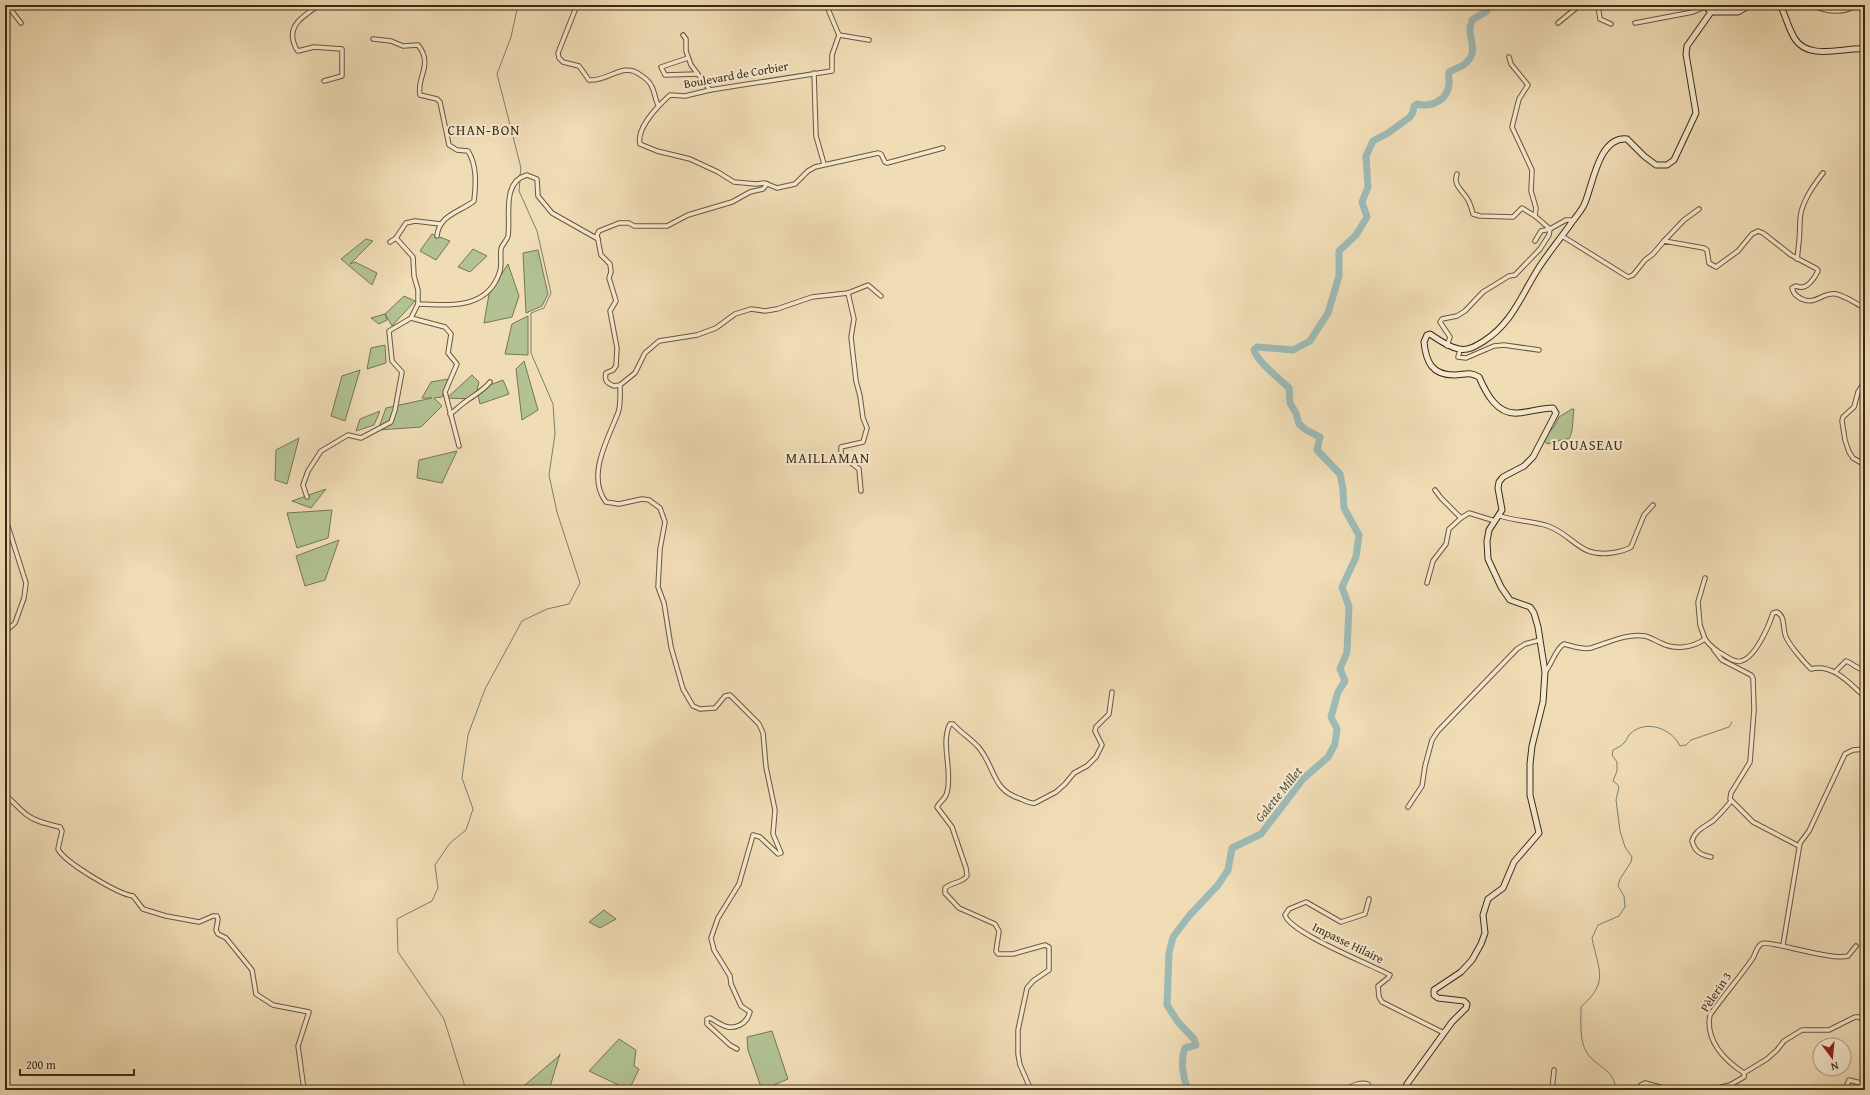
<svg xmlns="http://www.w3.org/2000/svg" width="1870" height="1095" font-family="'Gentium Book Plus',serif">
<style>
.green{fill:#b2c293;stroke:#777654}
.lines{fill:none;stroke-linecap:round;stroke-linejoin:round}
.stream{stroke:#768175;stroke-width:1}
.river{stroke:#9dbab6;stroke-width:7}
.street-casing{stroke:#69573c;stroke-width:5.5}
.secondary-casing{stroke:#3c2b14;stroke-width:7}
.street{stroke:#f5e8cf;stroke-width:3.5}
.secondary{stroke:#f5e8cf;stroke-width:5}
.labels{text-anchor:middle;stroke-width:4;stroke-linejoin:round;paint-order:stroke}
.street-label{font-size:12px;fill:#3c2b14;stroke:#f5e8cf}
.water-label{font-size:13px;font-style:italic;fill:#544f3c;stroke:#f5e8cf}
.quarter-label{font-size:14px;letter-spacing:1px;fill:#3c2b14;stroke:#f5e8cf}
</style>
<rect width="100%" height="100%" fill="#f0dcb5"/>
<filter id="stains"><feTurbulence type="fractalNoise" baseFrequency=".005" numOctaves="4"/><feColorMatrix values="0 0 0 0 .2 0 0 0 0 .09 0 0 0 0 .02 0 0 0 .5 -.17"/></filter>
<radialGradient id="worn" r=".72"><stop offset=".6" stop-color="#630" stop-opacity="0"/><stop offset="1" stop-color="#630" stop-opacity=".3"/></radialGradient>
<g class="green">
<path d="M432,234L450,241L436,260L420,251Z"/>
<path d="M366,239L373,241L350,264L355,262L377,273L372,285L341,259Z"/>
<path d="M473,249L487,256L470,272L458,267Z"/>
<path d="M538,250L548,294L542,306L526,313L523,253Z"/>
<path d="M508,264L519,296L512,317L484,323L489,294Z"/>
<path d="M404,296L415,301L392,326L385,314L387,320L379,324L371,318L385,314Z"/>
<path d="M528,316V355L505,354L512,324Z"/>
<path d="M385,345L386,363L367,369L371,348Z"/>
<path d="M524,361L538,410L522,420L516,369Z"/>
<path d="M360,370L345,421L331,416L342,376Z"/>
<path d="M472,375L479,382L477,390L503,380L509,394L480,404L477,391L474,399L447,398Z"/>
<path d="M448,379L442,397L434,398L442,406L421,427L378,430L386,408L432,398H422L431,382Z"/>
<path d="M1572,409H1574C1572,420 1574,430 1569,439H1565L1547,444L1544,441L1545,436L1554,427L1559,417Z"/>
<path d="M380,411L374,425L356,431L360,419Z"/>
<path d="M299,438L287,484L275,480L276,450Z"/>
<path d="M457,451L442,483L417,478L419,460Z"/>
<path d="M326,489L311,508L292,501Z"/>
<path d="M332,510L328,538L297,548L287,513Z"/>
<path d="M339,540L325,580L305,586L296,556Z"/>
<path d="M604,910L616,919L600,928L589,922Z"/>
<path d="M772,1031L788,1079L762,1090L748,1050L747,1037Z"/>
<path d="M619,1039L636,1050L634,1066L639,1069L629,1090L589,1071Z"/>
<path d="M560,1054L549,1090H519L560,1055Z"/>
</g>
<g class="lines">
<g class="stream">
<path d="M518,5L511,37L497,74L521,168L520,176"/>
<path d="M466,1090L444,1019L398,952L397,919L432,901L438,888L435,865L450,843L466,830L473,809L462,778L468,735L485,689L522,621L547,609L569,604L580,583L557,512L549,475L555,434L553,404L531,353V313L544,308L551,293L537,231L519,191L520,179"/>
<path d="M1616,1090C1614,1068 1597,1068 1587,1053C1579,1041 1581,1020 1581,1007C1610,981 1598,970 1592,938L1598,925L1619,916L1625,907L1624,896L1618,886L1620,879L1631,862L1632,857L1625,847L1620,831L1616,800L1619,787L1617,784L1613,781L1617,771V762L1612,755L1613,750C1617,748 1621,746 1624,743C1627,740 1628,735 1631,733C1647,719 1672,729 1680,746L1686,745L1691,740L1729,727L1732,722"/>
</g>
<path class="river" d="M1188,1090C1183,1078 1180,1061 1185,1048L1196,1045L1194,1039L1178,1022L1167,1005L1169,953L1173,937L1189,916L1218,885L1228,870L1232,848L1261,834L1303,779L1328,757L1335,744L1337,729L1331,717L1338,692L1345,681L1340,669L1347,652L1349,607L1342,587L1356,557L1359,535L1344,508L1343,489L1340,474L1317,450L1320,437L1306,430L1299,424L1296,413L1290,403L1289,388C1279,378 1257,362 1254,350L1257,347L1293,350L1310,341L1328,313L1339,276V251L1356,235L1367,217L1362,202L1368,187L1366,156L1373,141L1388,133L1410,117L1413,112L1414,106L1417,104C1432,108 1450,99 1449,81C1449,78 1448,76 1449,72C1454,69 1462,67 1466,63C1478,52 1470,42 1470,29C1470,26 1472,23 1472,20L1487,11L1488,5"/>
<g class="street-casing">
<g id="street">
<path d="M7,5L21,23"/>
<path d="M319,5C307,14 289,23 293,40C294,44 295,48 298,51L314,47L342,49V76L324,81"/>
<path d="M577,5L558,53L559,58L563,62L579,66L589,80C607,82 623,62 639,74C644,77 650,82 652,87C655,93 655,99 658,105"/>
<path d="M831,5L828,9L839,35L832,55V71L710,90L685,96L670,95C659,105 636,128 640,144L657,151L690,159L718,172L734,182L756,184L765,183L777,188L795,184L808,171L815,167L878,153L881,154L885,162L887,163L943,148"/>
<path d="M1598,5L1600,19L1611,24"/>
<path d="M1813,5C1825,12 1845,14 1856,5"/>
<path d="M1558,23L1580,5"/>
<path d="M1635,23L1693,12L1707,6"/>
<path d="M683,35L686,39V51L691,65L710,90"/>
<path d="M839,35L869,40"/>
<path d="M373,39L391,41L403,46L418,45C434,65 416,77 420,95L437,99L440,102L449,145L457,150L468,151C477,165 476,184 474,201C460,212 439,215 437,236"/>
<path d="M1509,57L1511,64L1528,85L1519,99L1512,127L1532,170L1531,191L1536,208L1535,216"/>
<path d="M688,58L661,67L665,75L697,74"/>
<path d="M814,73L816,136L824,164"/>
<path d="M1457,174C1452,186 1465,192 1469,202C1471,206 1472,210 1473,214L1480,216L1513,217L1522,208L1535,216L1550,229L1541,231L1535,241"/>
<path d="M1562,236L1628,277L1633,275L1645,260L1653,254L1664,241L1704,248L1707,250L1709,263L1716,267L1738,251L1752,234L1758,231L1763,233L1791,255L1817,269L1818,271C1814,279 1806,291 1796,286L1792,288C1793,292 1794,294 1797,296C1814,309 1822,291 1836,294C1846,296 1856,304 1865,308"/>
<path d="M396,238L413,257L414,276L418,290V304C450,305 488,310 500,271C502,264 500,256 501,249C502,244 507,241 508,236C511,217 501,182 527,175L537,179L538,196L552,213L598,239"/>
<path d="M1664,241L1684,220L1699,209"/>
<path d="M390,242L396,238L406,223L415,221L441,224"/>
<path d="M1797,259C1799,246 1800,234 1800,221C1800,204 1813,186 1823,173"/>
<path d="M848,293L854,319L851,337L856,381L860,396L863,418L867,428L863,442L841,447V455L859,469L861,491"/>
<path d="M411,318L445,327L451,334L448,353L457,364L445,392L459,446"/>
<path d="M1447,346L1450,337L1440,322L1442,319L1457,316L1465,311L1483,292L1509,276L1515,275L1540,249L1549,235L1550,229L1566,220H1574"/>
<path d="M1460,350L1458,357L1466,358L1494,346L1504,345L1539,350"/>
<path d="M1865,381L1858,392L1854,407L1843,417L1842,421L1845,440L1849,452L1853,458L1865,465"/>
<path d="M620,385L614,386C607,383 604,381 606,373L613,370L616,366L617,348L610,311L616,301L609,278L611,272L610,264L601,255L597,235L599,231L619,223H629L634,226H667L688,215L732,202L750,192L763,189L767,184"/>
<path d="M450,414C455,411 459,406 465,402C474,395 483,391 490,382"/>
<path d="M1435,490L1441,498L1461,518"/>
<path d="M307,497L303,485L308,471L321,451L348,435L361,438L391,422L395,410L402,372L392,361L389,331L411,318L418,304"/>
<path d="M1500,516C1515,521 1532,521 1548,526C1575,536 1578,557 1611,553C1618,552 1625,551 1631,547L1644,515L1653,505"/>
<path d="M5,517L26,583L24,598L15,623L5,632"/>
<path d="M1427,583L1433,561L1446,544L1449,529L1461,518L1469,513L1495,521"/>
<path d="M1705,639L1700,625L1698,602L1705,578"/>
<path d="M1714,650L1722,660L1751,675L1753,678L1754,710L1750,762L1731,793L1730,799L1753,822L1799,846"/>
<path d="M1545,672C1552,664 1556,648 1564,644C1573,646 1582,650 1591,648C1608,643 1626,633 1645,636C1650,637 1656,641 1661,643C1675,650 1692,648 1705,639C1711,647 1716,651 1724,655C1729,658 1735,663 1741,661C1755,658 1769,626 1773,613L1777,612C1786,617 1782,628 1786,637C1790,646 1804,662 1811,669C1833,663 1850,684 1865,697"/>
<path d="M1835,672L1846,661C1854,664 1856,669 1865,670"/>
<path d="M5,795C13,801 19,809 27,815C36,822 48,824 60,827L62,831L58,849C64,862 118,894 133,896L143,909L166,916L199,922L213,916H217L218,919L216,930L218,934L226,938L252,970L256,994L273,1005L309,1012L298,1046L304,1090"/>
<path d="M1408,807L1422,786L1425,766L1432,740L1438,731L1517,649L1525,644L1540,640"/>
<path d="M1711,857C1701,855 1695,852 1692,841C1695,830 1705,827 1714,820C1720,814 1726,808 1731,801"/>
<path d="M1369,899L1365,914L1341,922L1306,902L1289,909L1285,915C1290,933 1370,964 1390,975L1388,978L1378,986L1379,997L1382,1002L1444,1033"/>
<path d="M1783,945L1800,843L1809,831L1845,754L1853,750L1865,749"/>
<path d="M737,1049L730,1045L707,1024V1019L710,1018C721,1024 728,1031 740,1025C746,1022 748,1018 750,1012L741,1006L731,984L730,976L714,950L711,938L718,918L739,884L753,835L760,837L778,854L781,853L773,834L775,810L766,767L763,733L759,724L730,695L725,696L715,708L700,709L693,706L683,689L671,647L664,603L658,587L660,549L665,522L660,508L649,500L642,499L619,504L606,502C586,476 608,439 618,413C621,405 620,394 620,385L635,373L645,353L659,341L697,335L716,328L735,314L751,309L765,311L777,309L812,297L848,293L868,285L881,296"/>
<path d="M1864,1061L1865,1062"/>
<path d="M1744,1073L1767,1059L1777,1050L1784,1041L1802,1030H1829L1855,1017H1859L1865,1022"/>
<path d="M1031,1090L1020,1065L1018,1054V1030L1027,988L1033,981L1049,970V947L1045,945L1013,954H998L996,951L999,931L995,924L959,908L945,893V888C952,882 962,883 967,876L966,868L952,827L937,807C940,801 946,799 947,792C953,771 940,743 950,724H953C961,733 973,740 980,749C996,770 992,790 1021,799C1026,801 1030,804 1035,803L1056,792L1065,784L1074,773L1087,766L1096,757L1102,745L1095,731L1096,727L1109,714L1112,692"/>
<path d="M1343,1090C1351,1087 1359,1081 1368,1084L1367,1090"/>
<path d="M1353,1090L1368,1087"/>
<path d="M1552,1090L1554,1070"/>
<path d="M1641,1090V1085L1645,1083L1671,1090"/>
<path d="M1709,1090L1730,1085L1744,1077V1073C1724,1060 1705,1040 1710,1015C1724,995 1740,977 1753,958C1755,954 1757,947 1761,944C1767,939 1831,961 1848,956L1856,946"/>
<path d="M1850,1090L1847,1085L1849,1080L1865,1084"/>
</g>
</g>
<g class="secondary-casing">
<g id="secondary">
<path d="M1780,5C1786,16 1788,28 1795,39C1809,61 1844,47 1865,49"/>
<path d="M1711,12H1738L1750,5"/>
<path d="M1405,1090L1407,1084L1452,1022L1466,1008L1467,1004L1464,1001L1438,998L1434,995V990L1461,972L1472,960L1481,944L1485,933L1483,915L1488,899L1503,888L1514,862L1539,833L1530,795V764L1532,746L1543,702L1545,672L1538,627L1534,613L1530,607L1510,600L1501,587L1488,559L1487,541L1489,530L1502,510L1498,488L1499,482L1503,477L1524,466L1533,457L1556,413L1553,408C1541,408 1530,412 1518,413C1497,415 1486,393 1479,377C1468,371 1465,375 1454,375C1432,375 1426,362 1424,342L1427,335L1430,334C1439,340 1448,347 1459,349C1468,351 1476,346 1484,341C1512,323 1521,296 1538,269C1548,253 1561,238 1572,222C1576,217 1581,211 1584,205C1593,186 1598,136 1627,139L1644,156L1656,165H1667L1674,160L1696,113L1686,54L1687,46L1711,12L1704,5"/>
</g>
</g>
<use href="#street" class="street"/>
<use href="#secondary" class="secondary"/>
</g>
<g class="labels">
<g class="street-label">
<text transform="translate(736 75) rotate(-10)" y="4">Boulevard de Corbier</text>
<text transform="translate(1348 943) rotate(26)" y="4">Impasse Hilaire</text>
<text transform="translate(1716 992) rotate(-56)" y="4">Pèlerin 3</text>
</g>
<g class="water-label">
<text transform="translate(1278 794) rotate(-51)" y="5">Galette Millet</text>
</g>
<g class="quarter-label">
<text x="484" y="135">CHAN-BON</text>
<text x="1588" y="450">LOUASEAU</text>
<text x="828" y="463">MAILLAMAN</text>
</g>
</g>
<rect width="1870" height="1095" fill="none" stroke="#f0dcb5" stroke-width="20"/>
<rect x="6" y="6" width="1858" height="1083" fill="none" stroke="#3c2b14" stroke-width="2"/>
<rect x="10" y="10" width="1850" height="1075" fill="none" stroke="#3c2b14"/>
<g transform="translate(1832 1057) rotate(164)"><circle r="19" fill="#f5e8cf" stroke="#ab9c84"/>
<path d="M0-3L7 15L0 10L-7 15Z" fill="#8f2418"/>
<text y="-6" font-size="11" font-weight="bold" text-anchor="middle" fill="#3c2b14">N</text>
</g>
<path d="M20 1069v6h114v-6" fill="none" stroke="#3c2b14" stroke-width="2"/>
<text x="26" y="1069" font-size="12" fill="#3c2b14" stroke="#f5e8cf" stroke-width="3" paint-order="stroke">200 m</text>
<rect width="100%" height="100%" filter="url(#stains)"/>
<rect width="100%" height="100%" fill="url(#worn)"/>
</svg>
